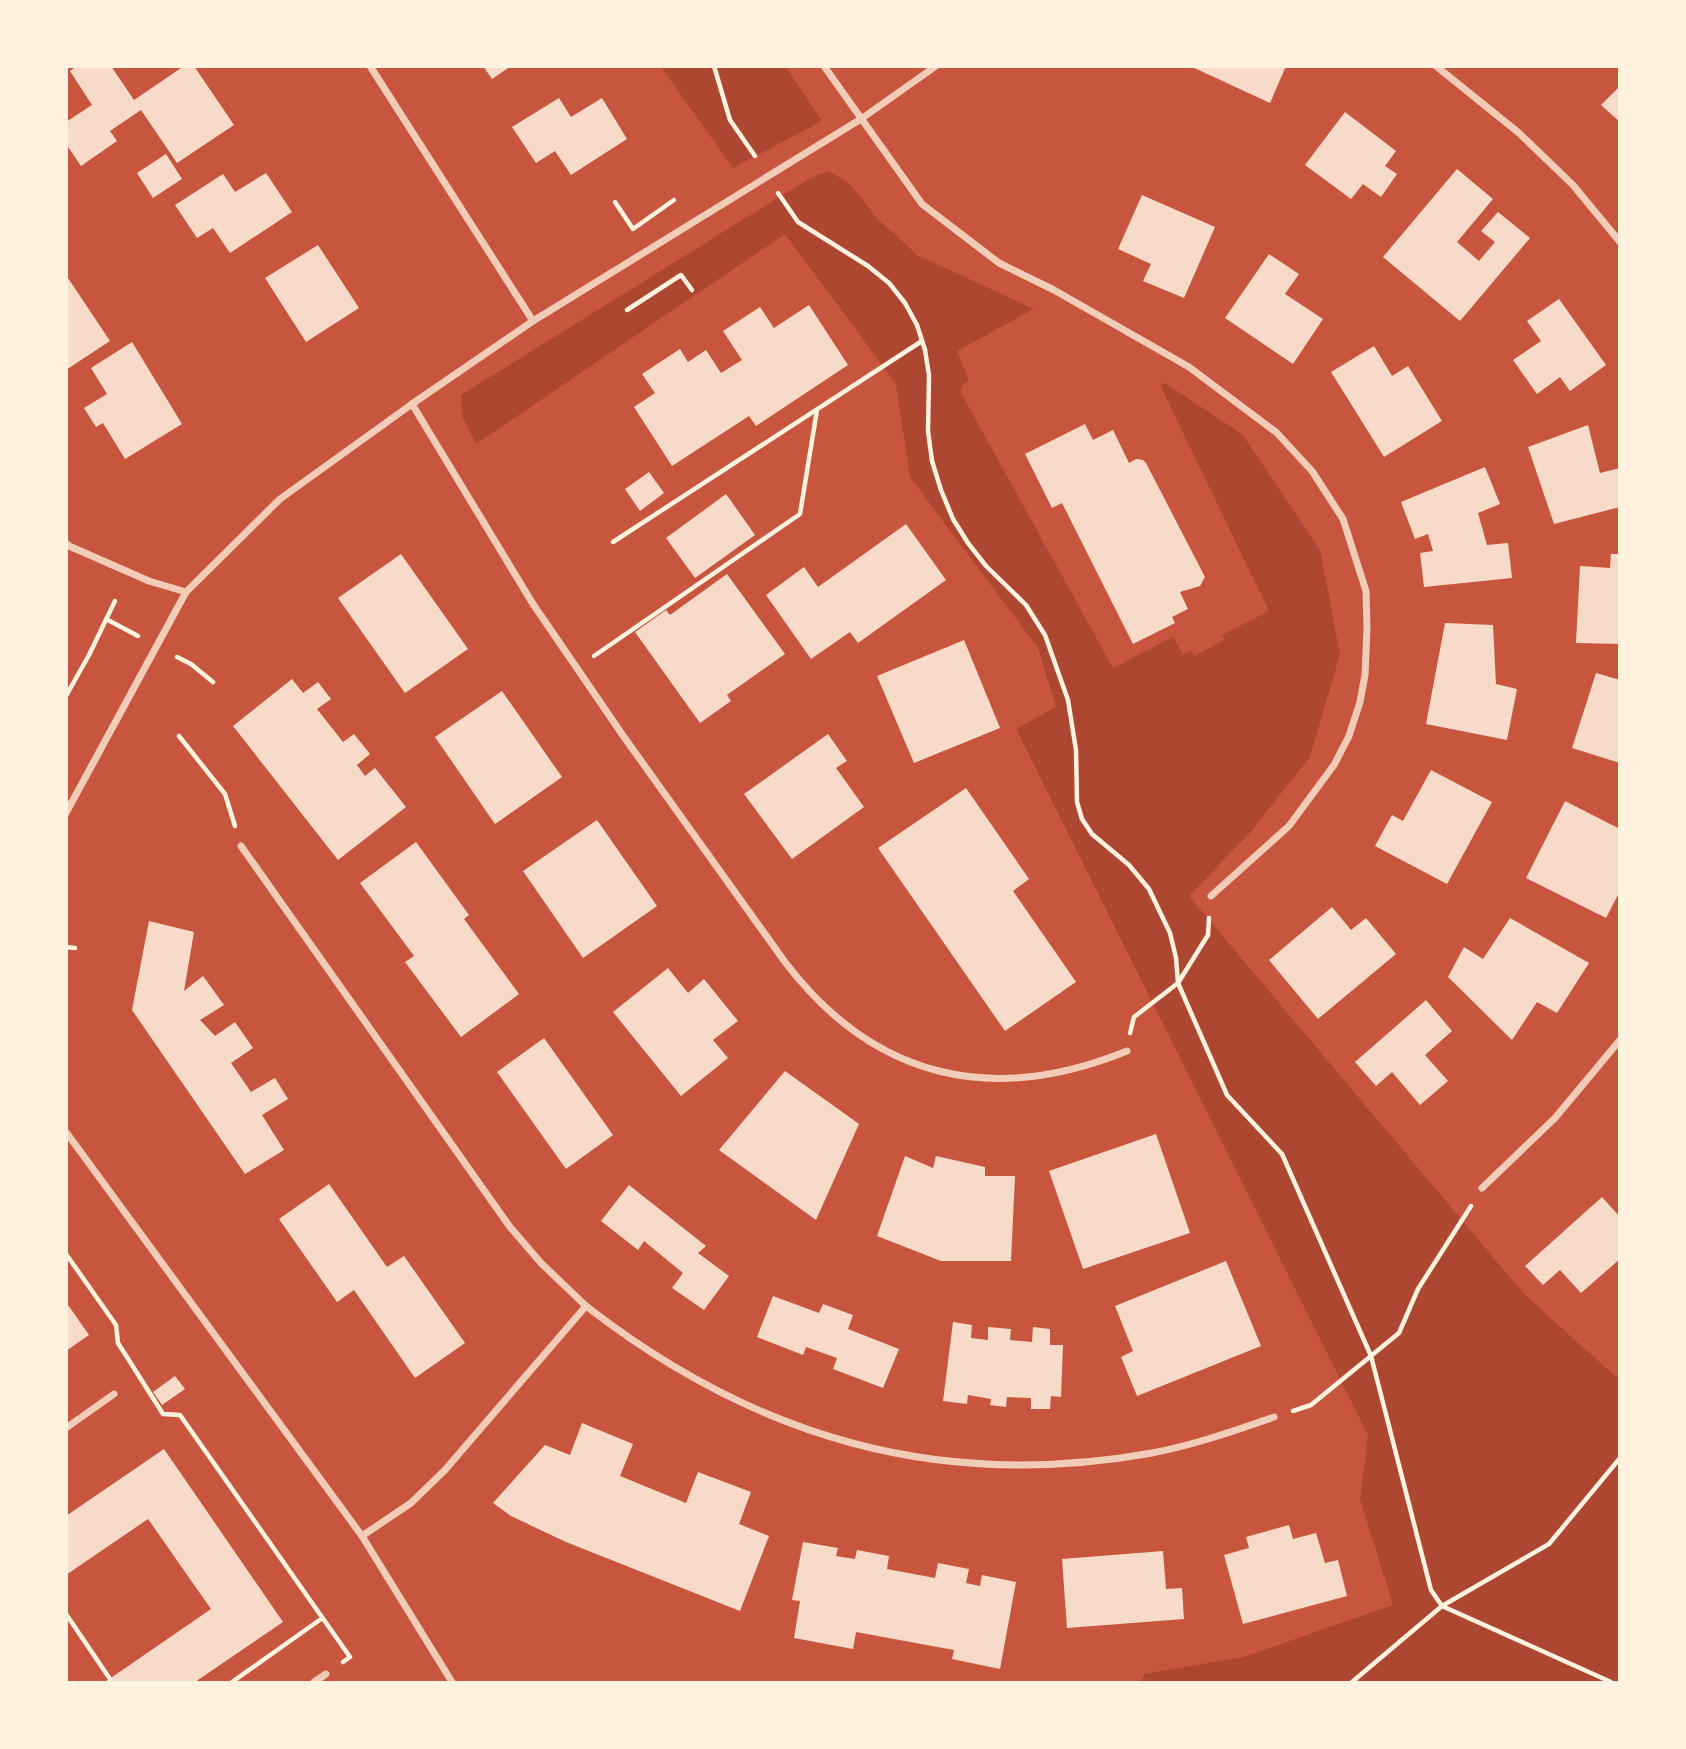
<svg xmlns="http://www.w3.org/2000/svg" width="1686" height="1749" font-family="'Space Grotesk',sans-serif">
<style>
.green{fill:#ae4732}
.building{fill:#f7dbc8}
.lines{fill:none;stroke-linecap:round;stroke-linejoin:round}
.path{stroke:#fff3e0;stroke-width:4.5}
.minor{stroke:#f1ccb7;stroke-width:7}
</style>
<rect width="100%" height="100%" fill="#c8553d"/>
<g class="green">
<path d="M661,67H786L822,121L733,168Z"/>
<path d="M829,171L850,184L875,216L917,255L1034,309L957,351L969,380L962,385L960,391L1113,668L1173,637L1183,655L1191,651L1194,656L1224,640L1222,635L1269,611L1160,385L1165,383L1242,434L1320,550L1340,654L1310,757L1248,835L1189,896L1525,1295L1616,1377L1619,1374V1682H1141L1144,1674L1243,1657L1393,1605L1360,1499L1368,1435L1016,729L1056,707L1038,648L910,477L896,384L785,234L476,444L462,416L461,395L810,178Z"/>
</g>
<g class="building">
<path d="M77,66H111L134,100L184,66H194L234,125L177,163L141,110L110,131L117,141L81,166L66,144V122L92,105L70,71Z"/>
<path d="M483,66H511L492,79Z"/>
<path d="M1190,66H1286L1270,103Z"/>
<path d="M1620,86V122L1601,105Z"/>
<path d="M559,98L571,117L602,98L627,139L571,175L555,151L536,163L512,127Z"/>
<path d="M1345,112L1396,151L1385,166L1397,174L1381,197L1363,184L1351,199L1305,165Z"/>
<path d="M166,154L182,179L153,198L137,173Z"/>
<path d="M1457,169L1493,199L1457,242L1479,261L1495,242L1481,231L1498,212L1530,238L1460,321L1383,257Z"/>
<path d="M266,173L292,212L230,253L213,228L197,238L175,205L223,174L235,192Z"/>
<path d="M1142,195L1215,227L1184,298L1143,281L1151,264L1118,249Z"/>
<path d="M318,245L359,308L306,342L265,278Z"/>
<path d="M1269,254L1299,274L1285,294L1323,319L1293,364L1225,318Z"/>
<path d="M66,275L110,341L66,370Z"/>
<path d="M1559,299L1606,365L1570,391L1560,377L1537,394L1513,360L1541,341L1527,321Z"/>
<path d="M809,305L848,365L756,426L749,416L672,466L634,407L655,393L642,374L680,349L688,362L706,350L721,373L742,360L723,331L760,307L774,328Z"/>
<path d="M132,342L182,424L125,459L103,423L96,427L84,408L107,394L91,368Z"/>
<path d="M1374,346L1392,376L1408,366L1442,421L1384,457L1331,372Z"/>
<path d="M1085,424L1093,440L1113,430L1129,463L1136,459L1143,460L1146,463L1205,577L1200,586L1180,592L1188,609L1172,617L1175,623L1133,644L1062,503L1052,508L1025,454Z"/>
<path d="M1588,425L1600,473L1620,468V507L1554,524L1528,447Z"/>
<path d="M1485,467L1500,504L1478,513L1487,545L1508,543L1512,578L1424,587L1420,553L1433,551L1428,534L1415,539L1401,502Z"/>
<path d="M649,472L664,493L640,511L625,489Z"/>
<path d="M726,494L755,535L695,578L666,538Z"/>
<path d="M906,524L946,580L858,643L850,632L811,659L766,595L804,567L818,587Z"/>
<path d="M401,554L468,649L405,693L338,598Z"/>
<path d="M1611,554H1620V644L1576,643L1580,566L1610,568Z"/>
<path d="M727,574L785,654L727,695L731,701L700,723L635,632L666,610L670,615Z"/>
<path d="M1445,623L1493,625L1496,684L1517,689L1507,740L1426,724Z"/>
<path d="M964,640L1000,728L914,763L877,676Z"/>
<path d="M1596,673L1620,680V763L1572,748Z"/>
<path d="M292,679L303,693L318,682L331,699L317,709L343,742L354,734L370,754L357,765L365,776L375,768L406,807L338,860L233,726Z"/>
<path d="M502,691L562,777L495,824L435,737Z"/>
<path d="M828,734L847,761L836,768L864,807L792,859L744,794Z"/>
<path d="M1431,770L1492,802L1447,884L1375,846L1392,815L1403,821Z"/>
<path d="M966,788L1029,879L1013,891L1076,982L1005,1031L878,848Z"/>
<path d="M1565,801L1620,829V891L1606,918L1526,878Z"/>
<path d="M597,820L657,906L583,958L523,871Z"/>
<path d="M416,842L469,915L464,919L519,994L461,1037L405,962L414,956L360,883Z"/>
<path d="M1332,907L1351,930L1366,918L1396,954L1318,1019L1269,960Z"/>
<path d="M1510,918L1589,963L1557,1013L1537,1002L1512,1040L1448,977L1464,947L1483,959Z"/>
<path d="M149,921L194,932L184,991L203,976L224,1005L200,1020L215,1036L235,1022L253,1048L231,1063L251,1092L275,1078L288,1099L262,1115L284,1150L245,1174L132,1010Z"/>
<path d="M668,968L688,993L704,979L738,1021L713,1040L728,1058L681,1096L613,1012Z"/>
<path d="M1426,1000L1452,1031L1425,1055L1448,1081L1420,1105L1392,1072L1376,1086L1355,1062Z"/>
<path d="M544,1038L613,1135L566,1169L497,1072Z"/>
<path d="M785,1071L859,1124L816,1220L719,1150Z"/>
<path d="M1156,1134L1190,1233L1083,1269L1049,1171Z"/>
<path d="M905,1156L933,1168L936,1156L985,1167V1176H1015L1011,1261H941L877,1236Z"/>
<path d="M329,1184L387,1267L404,1256L465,1343L415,1378L354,1290L337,1302L279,1219Z"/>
<path d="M629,1185L706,1246L698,1253L729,1276L704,1310L672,1288L683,1273L644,1241L638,1250L601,1221Z"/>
<path d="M1602,1197L1620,1217V1259L1581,1293L1560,1270L1543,1285L1525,1266Z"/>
<path d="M1226,1261L1261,1346L1137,1396L1121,1357L1133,1351L1115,1306Z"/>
<path d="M773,1296L819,1313L823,1304L853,1315L848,1329L899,1349L883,1388L833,1369L837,1358L806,1347L803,1355L757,1337Z"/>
<path d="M66,1302L89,1335L66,1351Z"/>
<path d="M953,1322L972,1325L971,1338L988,1340V1327L1011,1329L1010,1340L1032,1342L1033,1327L1050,1329V1345H1063L1061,1397L1051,1396L1050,1409H1031V1398L1007,1397L1006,1407L990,1405L991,1399L968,1395L967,1404L943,1401Z"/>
<path d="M175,1376L185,1389L162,1405L153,1392Z"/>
<path d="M582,1423L633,1444L620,1476L686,1503L698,1472L751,1492L739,1524L769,1536L740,1611L566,1542L511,1516L493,1503L545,1445L570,1455Z"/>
<path d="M164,1449L283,1622L195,1682H105L211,1609L148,1519L66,1575V1516Z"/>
<path d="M1289,1525L1293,1539L1316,1533L1325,1563L1338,1560L1347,1596L1243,1624L1224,1555L1249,1548L1246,1537Z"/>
<path d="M803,1542L838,1548L836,1556L855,1559L857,1550L889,1556L887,1569L935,1578L938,1563L969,1569L966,1583L980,1586L982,1575L1016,1582L1000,1669L952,1659L954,1650L856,1632L853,1649L794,1638L800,1601L792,1600Z"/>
<path d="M1163,1551L1166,1589L1182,1588L1184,1619L1067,1628L1062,1559Z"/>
</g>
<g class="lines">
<g class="path">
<path d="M714,66L730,120L755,156"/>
<path d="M778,193L798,222L868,266L889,283L905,303L917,325L925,350L929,375L928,431L932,461L941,490L953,519L968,543L986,566L1026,605L1045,635L1068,700L1076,750L1077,802L1082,819L1092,834L1129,865L1149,889L1170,933L1176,958L1178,983L1227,1095L1282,1154L1371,1356L1431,1590L1442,1606L1352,1682"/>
<path d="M615,202L633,229L674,200"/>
<path d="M627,310L681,275L692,290"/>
<path d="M613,542L922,341"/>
<path d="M106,619L138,636"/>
<path d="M594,656L800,514L817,410"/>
<path d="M177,657L191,664L213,682"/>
<path d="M66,696L89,655L115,601"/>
<path d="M179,736L225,794L235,826"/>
<path d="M66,947L75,948"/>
<path d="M1130,1033L1134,1017L1178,983L1208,935L1209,918"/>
<path d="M66,1254L116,1325L118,1343L163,1414L180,1415L350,1657L343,1662"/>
<path d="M1293,1411L1311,1405L1399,1333L1418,1289L1471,1206"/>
<path d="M66,1614L110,1679"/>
<path d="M232,1682L321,1619"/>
<path d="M1611,1682L1442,1606L1549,1544L1620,1458"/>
</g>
<g class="minor">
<path d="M370,66L533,321"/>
<path d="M824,66L922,204L999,263L1054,290L1189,367L1276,432L1312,471L1343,519L1366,591L1367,628L1365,675L1360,702L1349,736L1334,765L1289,826L1211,896"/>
<path d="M1436,66L1519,133L1573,185L1620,242"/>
<path d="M412,404L533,604L624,737L785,962C874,1079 992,1106 1127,1051"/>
<path d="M66,543L69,546L149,581L186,592"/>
<path d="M66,813L186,592L280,499L412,404L533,321L861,119L936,66"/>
<path d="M241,846L510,1227L541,1263L586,1306"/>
<path d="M66,1132L362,1536L452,1682"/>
<path d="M1482,1188L1555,1118L1620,1040"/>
<path d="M66,1428L114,1394"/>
<path d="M362,1536L411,1503L445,1470L586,1306C756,1438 939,1491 1152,1453C1194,1445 1234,1431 1274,1417"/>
<path d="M314,1682L326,1674"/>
</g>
</g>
<rect width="1686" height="1749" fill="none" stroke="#fff3e0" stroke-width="136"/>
</svg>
